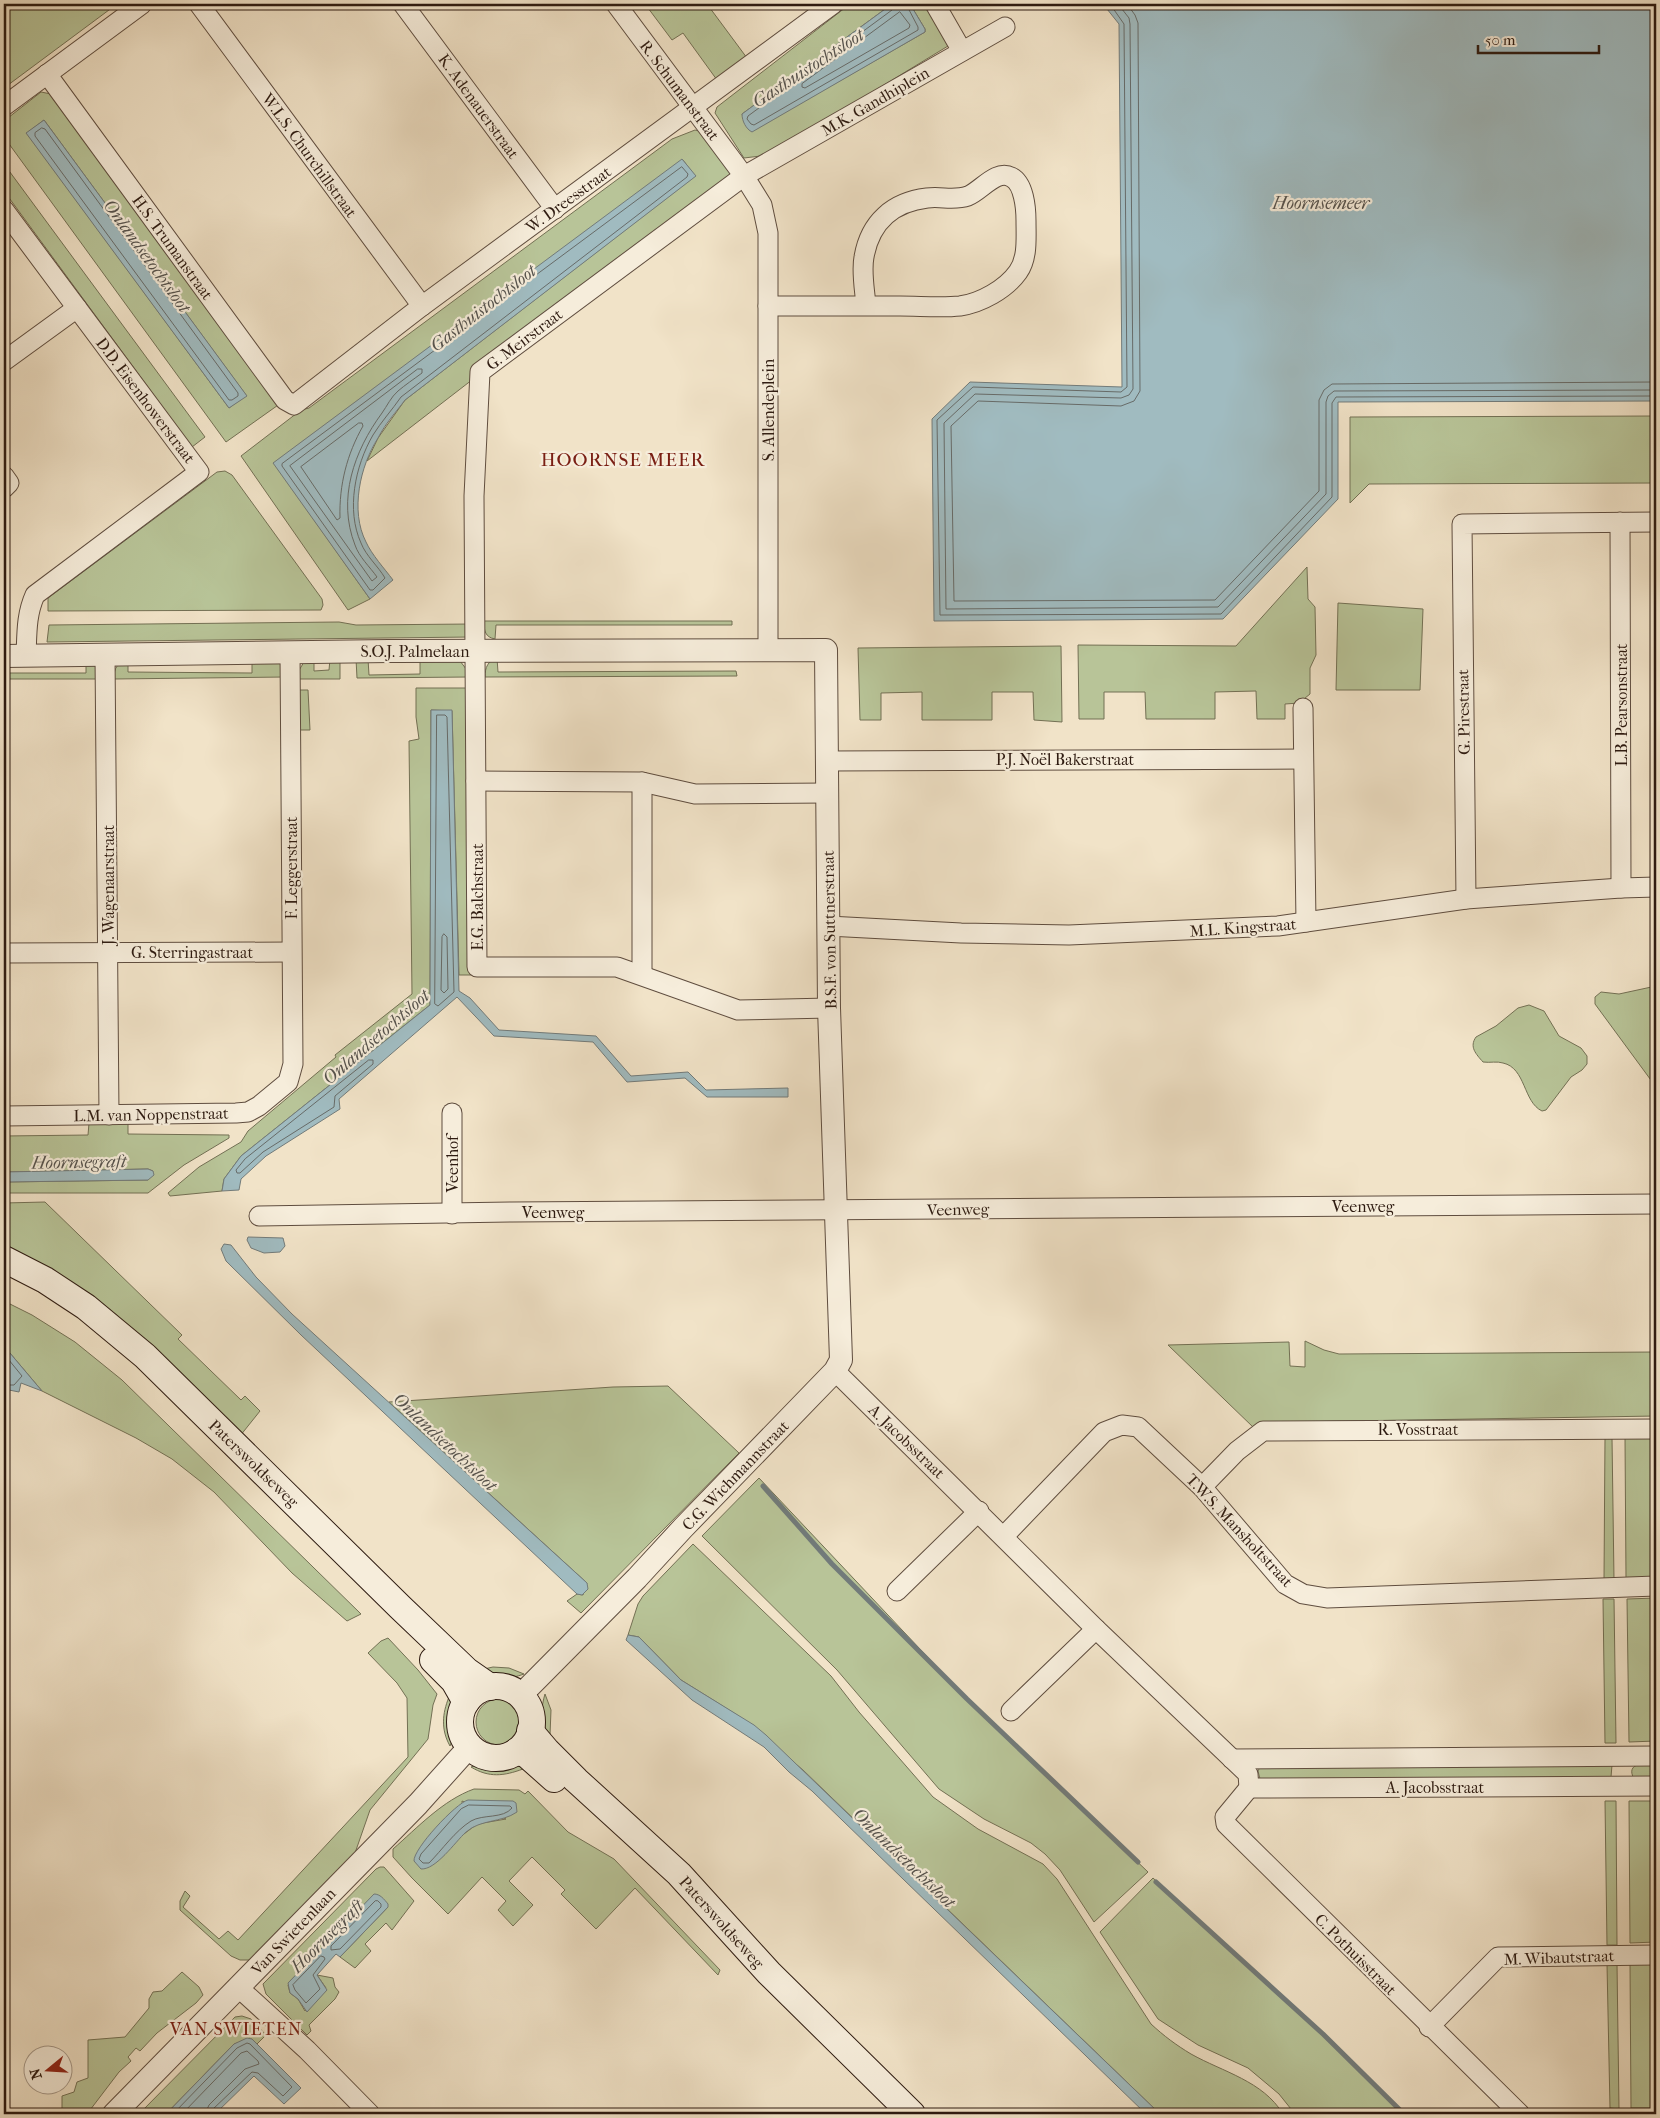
<svg xmlns="http://www.w3.org/2000/svg" width="1660" height="2118" font-family="'IM FELL French Canon',serif">
<style>
.green{fill:#b8c498;stroke:#737054;fill-rule:evenodd}
.water{fill:#a0bbc0;stroke:#727b7a}
.lines{fill:none;stroke-linecap:round;stroke-linejoin:round}
.shore{stroke:#676b68;stroke-width:1}
.stream{stroke:#727b7a;stroke-width:5}
.minor-casing{stroke:#5f4d3f;stroke-width:21}
.tertiary-casing{stroke:#5f4d3f;stroke-width:24}
.secondary-casing{stroke:#2e1b11;stroke-width:28}
.minor{stroke:#f6eddb;stroke-width:19}
.tertiary{stroke:#f6eddb;stroke-width:22}
.secondary{stroke:#f6eddb;stroke-width:26}
.labels{text-anchor:middle;stroke-width:4.5;stroke-linejoin:round;paint-order:stroke}
.street-label{font-size:16px;fill:#2e1b11;stroke:#f6eddb}
.water-label{font-size:18px;font-style:italic;fill:#56534e;stroke:#f6eddb}
.neighbourhood-label{font-size:18px;letter-spacing:1px;fill:#7a1f14;stroke:#f6eddb}
.quarter-label{font-size:19px;letter-spacing:1px;fill:#7a1f14;stroke:#f6eddb}
</style>
<rect width="100%" height="100%" fill="#f1e3c8"/>
<filter id="stains"><feTurbulence type="fractalNoise" baseFrequency=".004" numOctaves="4"/><feColorMatrix values="0 0 0 0 .2 0 0 0 0 .09 0 0 0 0 .02 0 0 0 .5 -.17"/></filter>
<radialGradient id="worn" r=".72"><stop offset=".6" stop-color="#630" stop-opacity="0"/><stop offset="1" stop-color="#630" stop-opacity=".3"/></radialGradient>
<g class="green">
<path d="M4,4H117L4,88Z"/>
<path d="M645,4H707L747,58L717,80L683,33L672,40Z"/>
<path d="M850,4H892L742,114L749,130L752,131L925,32V29L910,4H929L948,44V46L769,155L744,158L715,113L717,107Z"/>
<path d="M41,92L51,94L281,403L226,442L4,137V121ZM44,120L246,395L229,408L27,133Z"/>
<path d="M695,130L703,132L732,171L727,183L367,461L378,438L405,400L695,176L683,160L274,463L370,599L348,610L241,456L301,410L309,408L672,139Z"/>
<path d="M4,164L205,437L192,447L4,191Z"/>
<path d="M1656,416V483L1369,484L1350,503V417Z"/>
<path d="M225,471L232,475L322,599L323,605L321,610L48,611V598L217,472Z"/>
<path d="M1307,567L1308,599L1315,607L1316,655L1310,668V694L1299,703L1285,704V719H1257L1256,691L1215,692V719H1146L1145,692H1104V719H1079L1078,645L1236,646Z"/>
<path d="M1338,603L1423,609L1420,690H1336Z"/>
<path d="M484,621H732V625H496L495,639C485,637 484,631 484,621Z"/>
<path d="M339,622L356,625L471,624V637L47,642L49,625Z"/>
<path d="M1061,646L1062,722L1034,720L1033,692H992V720H922V692L881,693V720H860L858,648Z"/>
<path d="M272,658L282,664L286,677L114,679C114,667 117,664 128,660V672L252,673V659Z"/>
<path d="M420,658L460,661L470,674L469,677L357,678L356,659H368L369,675L420,674Z"/>
<path d="M497,658L498,672L736,671L737,676L485,677C485,667 488,661 497,658Z"/>
<path d="M86,659L97,664L100,679H4V673H86Z"/>
<path d="M330,659H340V679H298V672L304,662L314,660V671L329,670Z"/>
<path d="M416,688H470L473,975H459L452,711L431,710L430,1005L241,1156L224,1179L222,1191L170,1196L168,1193L199,1167L241,1142L248,1131L336,1057L335,1055L412,994L409,741L419,739L416,717Z"/>
<path d="M298,690H308L310,730H298Z"/>
<path d="M1656,986V1087L1595,1004V997L1601,992L1619,994Z"/>
<path d="M1529,1005L1544,1011L1559,1036L1581,1048L1587,1056V1064L1582,1070L1571,1077L1546,1110L1542,1111C1523,1102 1526,1068 1503,1063C1497,1061 1490,1063 1483,1062C1476,1054 1469,1047 1476,1037L1496,1026L1518,1008Z"/>
<path d="M89,1123H128V1134L229,1135V1138L184,1165L148,1193H4V1182L148,1180L153,1171L148,1169L4,1172V1136L88,1135Z"/>
<path d="M45,1202L182,1335L178,1339L241,1400L245,1396L260,1411L240,1436L4,1250V1203Z"/>
<path d="M4,1301L32,1315L75,1342L122,1380L361,1614L347,1621L292,1573L214,1492L172,1459L136,1438L42,1391L4,1346Z"/>
<path d="M1305,1341L1324,1350L1339,1354L1656,1352V1416L1292,1422L1254,1428L1168,1345L1289,1342L1290,1366L1305,1367Z"/>
<path d="M668,1386L739,1453L581,1613L567,1601L577,1594L583,1595L587,1583L389,1402L613,1387Z"/>
<path d="M1625,1437H1656V1578H1626Z"/>
<path d="M1605,1438H1612L1614,1580H1604Z"/>
<path d="M759,1478L967,1699L1148,1872L1094,1922L1060,1870L1045,1854L1031,1843L984,1819L939,1789L837,1670L702,1536Z"/>
<path d="M693,1544L831,1676L859,1712L933,1797L978,1829L1043,1864L1057,1879L1151,2024C1164,2036 1176,2045 1191,2054C1223,2072 1263,2081 1283,2114H1160L803,1770L737,1715L681,1680L639,1637L628,1635L638,1604L643,1596Z"/>
<path d="M1656,1598V1741L1629,1742L1627,1599Z"/>
<path d="M1603,1599H1614L1616,1743H1605Z"/>
<path d="M388,1638L418,1670L437,1694L433,1705L428,1739L370,1810L355,1853L249,1960H240L231,1956L180,1910V1901L185,1891L190,1896L183,1907L219,1939L228,1931L238,1940L408,1757L407,1698L397,1683L368,1653L381,1641Z"/>
<path d="M493,1667L509,1668L524,1674C508,1680 497,1679 484,1669Z"/>
<path d="M545,1694L551,1710L550,1735L544,1731C541,1719 541,1707 545,1694Z"/>
<path d="M449,1697L457,1701C453,1716 457,1732 450,1746C441,1730 442,1714 449,1697Z"/>
<circle cx="499" cy="1722" r="23"/>
<path d="M520,1761L523,1769C504,1776 489,1778 471,1767L486,1762L501,1764Z"/>
<path d="M1656,1763V1780L1634,1779C1625,1762 1645,1764 1656,1763Z"/>
<path d="M1612,1765L1611,1777L1260,1779L1258,1771L1260,1767Z"/>
<path d="M474,1789L519,1790L525,1794L528,1791L568,1832L614,1859L720,1970L718,1975L635,1888L596,1929L561,1894L565,1890L532,1857L509,1881L533,1905L513,1926L498,1910L506,1901L482,1877L448,1914L412,1878L393,1857V1849C417,1828 443,1800 474,1789ZM462,1801L506,1819L477,1824L464,1834Z"/>
<path d="M1605,1801H1616L1617,1945H1607Z"/>
<path d="M1629,1801H1656V1942L1630,1943Z"/>
<path d="M380,1867H384L414,1901L392,1930L386,1923L365,1944L371,1951L355,1968L340,1957L388,1907L288,1985L290,1993L298,1999L305,2011L326,1988L317,1975L333,1978L335,1987L339,1992L335,1999L309,2025L311,2031L307,2035L266,1994L263,1984L376,1869Z"/>
<path d="M1153,1878L1323,2034L1404,2114H1295L1279,2094L1248,2068L1198,2045L1158,2019L1100,1932Z"/>
<path d="M1607,1964H1617L1619,2109L1610,2108Z"/>
<path d="M1630,1964H1656V2108H1631Z"/>
<path d="M182,1972L199,1987L203,1995L196,2003L157,2033L140,2051L136,2048L128,2057L131,2061L119,2072L87,2114H62V2096L74,2092L77,2082L88,2078V2040L125,2037L149,2008V1999L153,1992L162,1991Z"/>
<path d="M242,2016L251,2019L266,2035L257,2044L252,2039L234,2044L166,2114H139L235,2017Z"/>
</g>
<g class="water">
<path d="M892,4H910L925,29V32L752,132C746,129 742,121 742,114Z"/>
<path d="M1103,4H1656V401L1338,402V499L1223,619L934,621L932,419L970,382L1122,387L1119,24Z"/>
<path d="M44,120L247,396L229,408L26,133Z"/>
<path d="M682,159L696,176L405,400C396,412 385,424 378,438C360,466 350,511 366,542C372,555 384,568 393,580L370,599L273,463Z"/>
<path d="M431,710H452L459,991L470,998L499,1030L596,1036L631,1076L688,1072L706,1090L788,1088V1097H707L685,1078L627,1082L593,1042L494,1036L457,997L339,1099L340,1109L266,1156L241,1179L239,1190L222,1191L224,1179L241,1156L430,1005Z"/>
<path d="M148,1169L153,1171L154,1175L148,1180L4,1182V1172Z"/>
<path d="M248,1237L283,1238L285,1246L280,1252L264,1253L251,1248L247,1240Z"/>
<path d="M224,1244L231,1245L256,1277L292,1314L587,1583L588,1589L582,1595L577,1594L301,1335L226,1261L221,1249Z"/>
<path d="M4,1346L42,1391L21,1383L19,1392L4,1389Z"/>
<path d="M628,1635L639,1637L681,1680L754,1725L766,1735L1160,2114H1146L812,1791L789,1772L764,1747L692,1700L626,1640Z"/>
<path d="M468,1800L513,1801L516,1803L517,1812C501,1823 481,1819 466,1832C455,1842 436,1870 421,1869L414,1861C413,1849 456,1803 468,1800Z"/>
<path d="M374,1894C380,1894 384,1899 388,1904V1907L340,1957L336,1954L317,1975L327,1990L307,2012L298,1999L290,1993L288,1983Z"/>
<path d="M247,2038L252,2039L301,2088L284,2104L254,2076L215,2114H166L234,2044Z"/>
</g>
<g class="lines">
<g class="shore">
<path d="M895,4L892,10L748,116L747,119L751,124L754,125L918,30V27L906,4"/>
<path d="M1110,4L1124,24L1127,387L1121,392L973,387L937,420L940,615L1221,614L1332,497V403L1336,397L1656,396"/>
<path d="M1118,4L1129,18L1130,24L1133,389L1129,395L1121,398L975,394L944,423L946,609L1218,607L1326,494V402L1328,396L1334,391L1656,390"/>
<path d="M1127,4L1135,15L1138,23L1140,391L1134,401L1121,406L978,401L951,426L954,601L1215,600L1319,491V400L1324,390L1332,384L1656,382"/>
<path d="M900,12L910,25L909,28L805,88L802,87V84Z"/>
<path d="M42,128L45,129L238,393V396L232,400H229L35,136V133Z"/>
<path d="M682,167L688,174L687,177L401,397C392,410 381,422 373,435C355,466 346,510 361,543C366,556 378,566 385,578L373,590H370L282,466V464Z"/>
<path d="M418,369H422V373C414,379 405,385 398,391C391,397 387,406 382,413C354,451 337,499 355,545C359,557 370,567 377,577L372,581L290,466Z"/>
<path d="M359,423H362L363,426C347,454 339,485 340,518L337,520L301,467Z"/>
<path d="M437,715H445L447,717L454,992L438,1006L435,1004Z"/>
<path d="M444,934L447,937L448,989L444,993L441,990L442,937Z"/>
<path d="M369,1060H373V1064L335,1096L334,1107L263,1152L240,1173H237L236,1170L245,1159Z"/>
<path d="M4,1354L22,1376L14,1385H4"/>
<path d="M469,1805L510,1806L512,1808C503,1819 483,1814 471,1821C455,1831 442,1850 429,1863H423L419,1859L421,1854L461,1809Z"/>
<path d="M378,1901L381,1904V1907L340,1949L331,1950V1946L375,1901Z"/>
<path d="M321,1956L324,1957L325,1959L313,1975L320,1989L306,2003L295,1990L293,1985Z"/>
<path d="M173,2114L237,2048L247,2043L250,2044L292,2087L283,2096L258,2073L252,2072L213,2109L212,2114"/>
<path d="M182,2114L241,2053L247,2051L258,2061L259,2064L245,2069L209,2105L205,2114"/>
</g>
<g class="stream">
<path d="M763,1486L832,1564L967,1699L1138,1862"/>
<path d="M1156,1882L1323,2034L1404,2114"/>
</g>
<g class="minor-casing">
<g id="minor">
<path d="M199,4L422,306"/>
<path d="M403,4L555,209"/>
<path d="M616,4L744,176L762,205L768,233V650"/>
<path d="M935,4L962,51"/>
<path d="M47,74L285,400L294,405L422,306L833,4"/>
<path d="M4,106L142,4"/>
<path d="M4,210L199,472L35,595C26,615 27,634 26,656"/>
<path d="M768,306C812,306 856,306 900,306C920,306 941,308 960,306C981,303 1006,289 1018,272C1028,258 1026,238 1026,221C1026,208 1024,183 1011,177C996,169 981,191 968,196C953,201 942,196 927,198C893,202 870,222 864,257C861,272 865,291 866,306"/>
<path d="M4,361L77,308"/>
<path d="M4,476L9,483L4,488"/>
<path d="M1620,522L1621,888"/>
<path d="M105,655L109,1115"/>
<path d="M1303,708L1306,922"/>
<path d="M827,761L1303,759"/>
<path d="M476,781L642,782L695,794L827,793"/>
<path d="M642,782V974"/>
<path d="M1466,899L1462,524L1656,522"/>
<path d="M828,926L961,933L1069,935L1278,926L1466,899L1621,888L1656,887"/>
<path d="M4,953L291,952"/>
<path d="M829,1008L738,1010L617,967H477L474,496L480,372L744,176L1005,27"/>
<path d="M4,1116L236,1113L248,1112L259,1106L288,1082L293,1064L290,653"/>
<path d="M452,1214V1113"/>
<path d="M259,1216L512,1212L1656,1204"/>
<path d="M835,1371L1096,1629L1248,1774L1249,1788"/>
<path d="M1202,1487L1237,1451L1263,1431L1656,1429"/>
<path d="M1004,1536L1104,1432L1122,1425L1138,1427L1202,1487L1285,1584L1303,1594L1327,1598L1656,1586"/>
<path d="M897,1591L979,1511"/>
<path d="M1011,1711L1096,1629"/>
<path d="M1232,1759L1656,1756"/>
<path d="M1249,1788L1225,1817L1226,1824L1520,2114"/>
<path d="M1249,1788L1656,1786"/>
<path d="M239,1988L307,2050L370,2114"/>
<path d="M1429,2027L1498,1957L1656,1955"/>
</g>
</g>
<g class="tertiary-casing">
<g id="tertiary">
<path d="M4,656L389,651L826,650L829,1008L841,1360L835,1371L683,1528L637,1578L521,1695"/>
<path d="M114,2114L418,1804L470,1746"/>
</g>
</g>
<g class="secondary-casing">
<g id="secondary">
<path d="M4,1259L45,1280L86,1307L145,1356L400,1607L467,1671L490,1687"/>
<path d="M433,1660L454,1681L466,1702"/>
<circle cx="496" cy="1722" r="36"/>
<path d="M530,1731L547,1751L576,1780L679,1874L769,1973L912,2114"/>
<path d="M517,1751L527,1755L554,1779"/>
</g>
</g>
<use href="#minor" class="minor"/>
<use href="#tertiary" class="tertiary"/>
<use href="#secondary" class="secondary"/>
</g>
<g class="labels">
<g class="street-label">
<text transform="translate(680 90) rotate(53)" y="6">R. Schumanstraat</text>
<text transform="translate(875 101) rotate(-30)" y="6">M.K. Gandhiplein</text>
<text transform="translate(479 106) rotate(54)" y="6">K. Adenauerstraat</text>
<text transform="translate(310 155) rotate(54)" y="6">W.L.S. Churchillstraat</text>
<text transform="translate(568 199) rotate(-36)" y="6">W. Dreesstraat</text>
<text transform="translate(173 247) rotate(54)" y="6">H.S. Trumanstraat</text>
<text transform="translate(524 339) rotate(-37)" y="6">G. Meirstraat</text>
<text transform="translate(146 400) rotate(53)" y="6">D.D. Eisenhowerstraat</text>
<text transform="translate(768 410) rotate(-90)" y="6">S. Allendeplein</text>
<text x="415" y="657">S.O.J. Palmelaan</text>
<text transform="translate(1621 705) rotate(-90)" y="6">L.B. Pearsonstraat</text>
<text transform="translate(1463 712) rotate(-91)" y="6">G. Pirestraat</text>
<text x="1065" y="765">P.J. Noël Bakerstraat</text>
<text transform="translate(291 868) rotate(-90)" y="6">F. Leggerstraat</text>
<text transform="translate(108 885) rotate(-90)" y="6">J. Wagenaarstraat</text>
<text transform="translate(477 897) rotate(-90)" y="6">E.G. Balchstraat</text>
<text transform="translate(1243 927) rotate(-4)" y="6">M.L. Kingstraat</text>
<text transform="translate(829 930) rotate(-91)" y="6">B.S.F. von Suttnerstraat</text>
<text x="192" y="958">G. Sterringastraat</text>
<text transform="translate(151 1114) rotate(-1)" y="6">L.M. van Noppenstraat</text>
<text transform="translate(452 1164) rotate(-90)" y="6">Veenhof</text>
<text x="1363" y="1212">Veenweg</text>
<text transform="translate(958 1209) rotate(-1)" y="6">Veenweg</text>
<text x="553" y="1218">Veenweg</text>
<text x="1418" y="1435">R. Vosstraat</text>
<text transform="translate(907 1441) rotate(44)" y="6">A. Jacobsstraat</text>
<text transform="translate(254 1463) rotate(44)" y="6">Paterswoldseweg</text>
<text transform="translate(735 1475) rotate(-46)" y="6">C.G. Wichmannstraat</text>
<text transform="translate(1240 1530) rotate(47)" y="6">T.W.S. Mansholtstraat</text>
<text x="1435" y="1793">A. Jacobsstraat</text>
<text transform="translate(722 1922) rotate(48)" y="6">Paterswoldseweg</text>
<text transform="translate(293 1931) rotate(-46)" y="6">Van Swietenlaan</text>
<text transform="translate(1356 1954) rotate(45)" y="6">C. Pothuisstraat</text>
<text transform="translate(1559 1957) rotate(-2)" y="6">M. Wibautstraat</text>
</g>
<g class="water-label">
<text transform="translate(808 68) rotate(-33)" y="6">Gasthuistochtsloot</text>
<text x="1321" y="209">Hoornsemeer</text>
<text transform="translate(147 256) rotate(54)" y="6">Onlandsetochtsloot</text>
<text transform="translate(483 308) rotate(-38)" y="6">Gasthuistochtsloot</text>
<text transform="translate(376 1037) rotate(-41)" y="6">Onlandsetochtsloot</text>
<text transform="translate(79 1162) rotate(-1)" y="6">Hoornsegraft</text>
<text transform="translate(445 1442) rotate(43)" y="6">Onlandsetochtsloot</text>
<text transform="translate(904 1858) rotate(44)" y="6">Onlandsetochtsloot</text>
<text transform="translate(327 1936) rotate(-45)" y="6">Hoornsegraft</text>
</g>
<g class="neighbourhood-label">
<text x="236" y="2035">VAN SWIETEN</text>
</g>
<g class="quarter-label">
<text x="623" y="466">HOORNSE MEER</text>
</g>
</g>
<rect width="1660" height="2118" fill="none" stroke="#f1e3c8" stroke-width="20"/>
<rect x="5" y="5" width="1650" height="2108" fill="none" stroke="#2e1b11" stroke-width="2.5"/>
<rect x="10" y="10" width="1640" height="2098" fill="none" stroke="#2e1b11"/>
<g transform="translate(48 2070) rotate(252)"><circle r="24" fill="#f6eddb" stroke="#a6998a"/>
<path d="M0-4L9 19L0 12L-9 19Z" fill="#8f2418"/>
<text y="-8" font-size="14" font-weight="bold" text-anchor="middle" fill="#2e1b11">N</text>
</g>
<path d="M1478 45v8h121v-8" fill="none" stroke="#2e1b11" stroke-width="2.5"/>
<text x="1485" y="45" font-size="15" fill="#2e1b11" stroke="#f6eddb" stroke-width="4" paint-order="stroke">50 m</text>
<rect width="100%" height="100%" filter="url(#stains)"/>
<rect width="100%" height="100%" fill="url(#worn)"/>
</svg>
